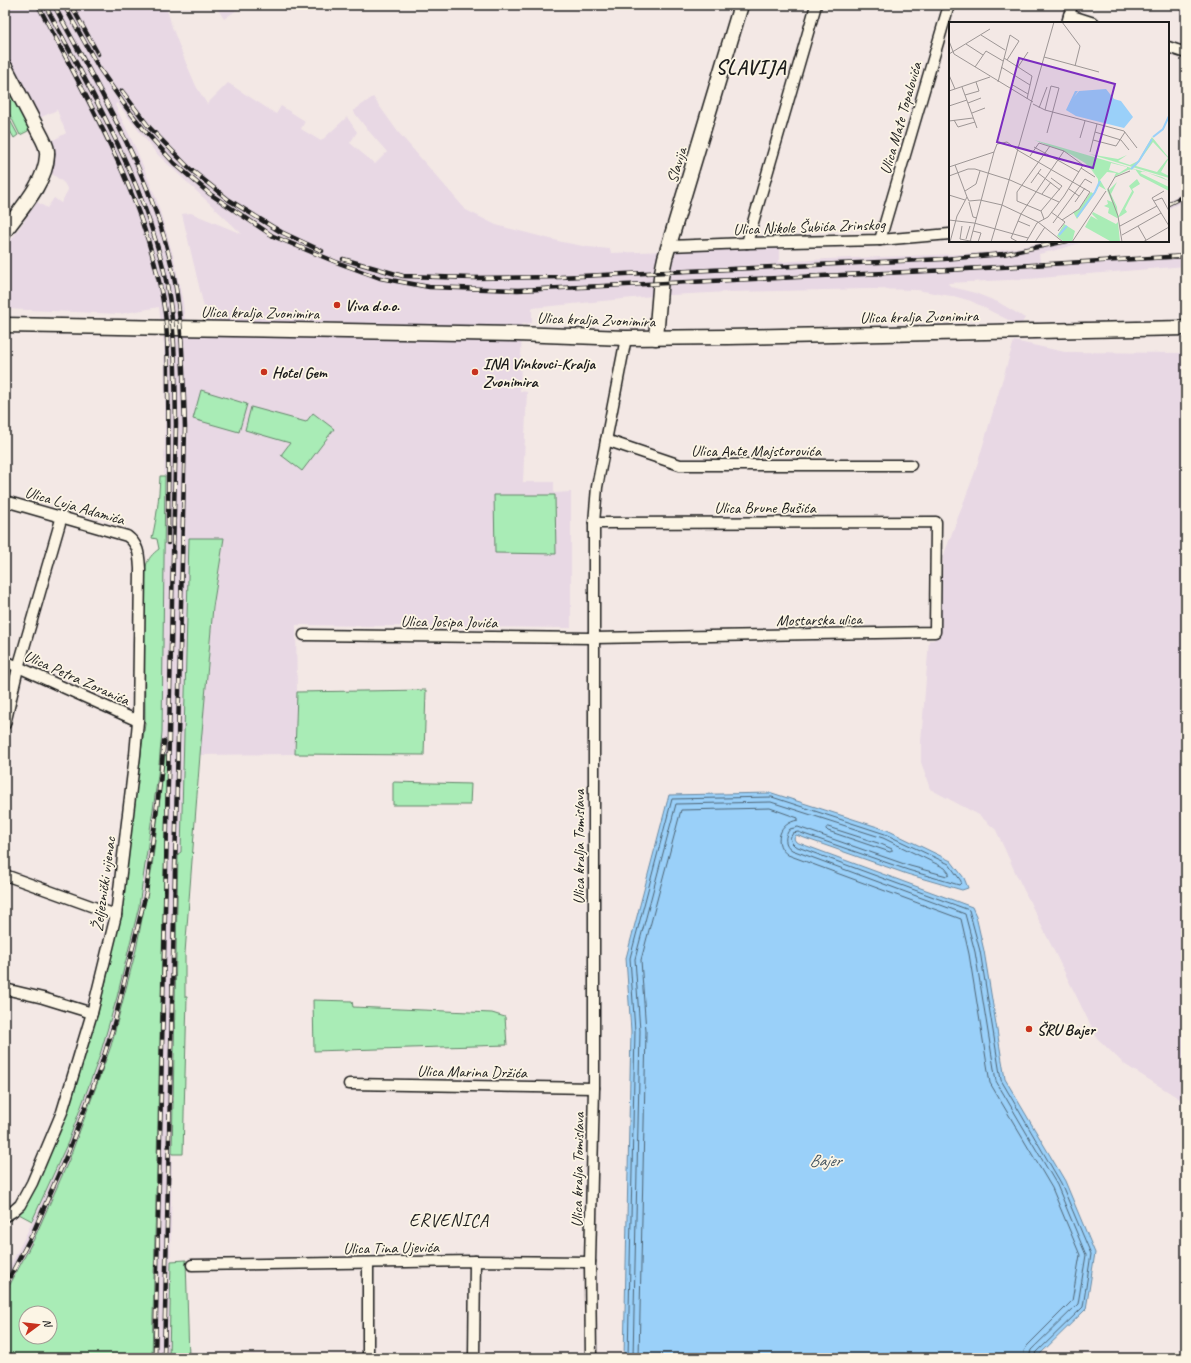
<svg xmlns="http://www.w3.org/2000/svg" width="1191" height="1363" font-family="Caveat,sans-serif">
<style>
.built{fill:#e8d8e4;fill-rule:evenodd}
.green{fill:#a9ecb6;stroke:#628469;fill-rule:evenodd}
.water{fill:#9ad0f9;stroke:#6888a1}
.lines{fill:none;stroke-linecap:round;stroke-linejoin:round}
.shore{stroke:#4e6474;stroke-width:1}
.street-casing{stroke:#1c1c1c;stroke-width:13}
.secondary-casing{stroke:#1c1c1c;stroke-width:17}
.street{stroke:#fcf5e5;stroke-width:10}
.secondary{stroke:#fcf5e5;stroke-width:14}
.rail-casing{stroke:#1c1c1c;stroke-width:4.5}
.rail{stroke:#fcf5e5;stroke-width:3;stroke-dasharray:9;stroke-linecap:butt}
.poi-dot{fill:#c8321e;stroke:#fcf5e5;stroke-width:1.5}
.labels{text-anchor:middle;stroke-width:3.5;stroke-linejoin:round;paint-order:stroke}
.street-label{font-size:16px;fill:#1c1c1c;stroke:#fcf5e5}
.poi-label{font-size:16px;font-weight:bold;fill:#1c1c1c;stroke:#fcf5e5;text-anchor:start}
.water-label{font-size:17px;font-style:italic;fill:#42525e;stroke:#fcf5e5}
.quarter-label{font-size:18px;letter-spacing:1px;fill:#1c1c1c;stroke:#fcf5e5}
.district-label{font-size:20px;font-weight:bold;letter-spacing:1px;fill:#1c1c1c;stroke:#fcf5e5}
.inset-river{fill:none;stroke:#9ad0f9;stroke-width:2}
.inset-road{fill:none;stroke:#9d9695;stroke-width:1}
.view{fill:#7b2cbf;fill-opacity:0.15;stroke:#7b2cbf;stroke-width:2}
.inset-edge{fill:none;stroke:#1c1c1c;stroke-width:2}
</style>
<rect width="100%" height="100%" fill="#f3e8e5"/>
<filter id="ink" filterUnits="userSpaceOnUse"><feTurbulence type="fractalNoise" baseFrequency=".025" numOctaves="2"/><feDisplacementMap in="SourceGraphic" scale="8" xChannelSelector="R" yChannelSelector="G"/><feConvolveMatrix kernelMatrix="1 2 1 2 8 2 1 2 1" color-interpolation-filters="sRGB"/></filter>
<g filter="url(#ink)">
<g class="built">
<path d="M5,5H166L172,27L184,58L196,86L207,104L228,83L276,114L281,106L305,121L301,129L321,141L347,117L357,132L350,143L375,164L387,152L367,129L353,111L373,97L398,132L466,210L496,225L562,242L588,247L610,249L611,253L779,247V262L827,259L963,254L993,252L1053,241H1085L1064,248L1039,254L1040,261L1041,262L1064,261L1186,254V266L1028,279L948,283L949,285L952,287L975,293L998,302L1025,318L1020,326L971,301L957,297L917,290L869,289L728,292L653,296L532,308V323L522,324L520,391L527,392L523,482H554V493L571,492V628L296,625L297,692L295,754L200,755L213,607L224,538H190L181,852L178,854L175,958L169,1358H152L166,756H165L152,867L144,907L136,950L111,1046L69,1160L34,1239L5,1294V1276L26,1235L68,1142L127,956L139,906L158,775L162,732L165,396L164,344L159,307L120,314L5,309V249L37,202L47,208L54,198L61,203L68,190L64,183L51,173L52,170V146L50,142L66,133L57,110L37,119L5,57ZM117,103L156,153L242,234L191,213L182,214L206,316L205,321L185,322L183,303L174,258L156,198L137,151L115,105Z"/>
<path d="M215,5H244L224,19Z"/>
<path d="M1186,191V200L1168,209V201Z"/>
<path d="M1014,341L1065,352L1186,353V1098L1180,1099L1124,1064L1097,1038L1016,874L996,830L979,815L930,789L921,762V742L929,640H934L939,632L943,557L975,472Z"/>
</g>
<g class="green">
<path d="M5,81L29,128L28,131L20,135L5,105Z"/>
<path d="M5,111L18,135L14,138L10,131L5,133Z"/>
<path d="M201,390L247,404L239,432L193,419Z"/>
<path d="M251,407L306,422L313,413L334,429L302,471L281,455L290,443L245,430Z"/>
<path d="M160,476H165L162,732L158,775L139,906L117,997L99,1058L68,1142L32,1221L17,1213L65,1117L98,1012L108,973L119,916L145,724L144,584C145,568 145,559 159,549L157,539L152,538C157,517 159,498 160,476Z"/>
<path d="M494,495H555L556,554L495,553Z"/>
<path d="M189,538H224L213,607L200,755L185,953V997H187L183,1154H172L178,854L181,852Z"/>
<path d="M426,690L424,755L295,754L297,692Z"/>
<path d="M165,755L167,756L152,1358H5V1294L34,1239L69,1160L111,1046L123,1000L136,950L152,867ZM26,1313H50V1337H26Z"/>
<path d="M393,782L471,784L470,805H393Z"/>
<path d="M313,1000L352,1001L353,1007L492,1013L505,1017L507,1045L314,1051Z"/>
<path d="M186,1260L189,1358H169L171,1261Z"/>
</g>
<path class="water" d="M772,793L887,830L951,861L964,878L968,888L962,890L907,874L796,835L794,839L796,842L972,907L976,916L984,951L1005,1079L1065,1181L1095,1253L1086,1309L1036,1358H624L631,1031L626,958L669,795Z"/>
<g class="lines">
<g class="shore">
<path d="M828,827L881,844L892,849V851L890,852L828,831L826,829Z"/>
<path d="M628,1358L635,1031L630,958L672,799L772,797L885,834L949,864L961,881V883L959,885L908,870L798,832L793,833L790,838L792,843L795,846L969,910L980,951L1001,1080L1061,1183L1091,1254L1083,1307L1035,1354L1034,1358"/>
<path d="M633,1358L640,1031L635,959L676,804L771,802L883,838L945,868L949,873V875L947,876L910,866L798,827L790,829C784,836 784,845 792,850L965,914L975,952L996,1081L1057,1185L1086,1255L1078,1304L1031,1350L1029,1358"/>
<path d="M639,1358L646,1031L641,960L681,810L770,808L798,818V820C779,823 772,844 788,855L961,919L969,954L990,1083L1052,1188L1080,1255L1072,1301L1027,1346L1024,1351L1023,1358"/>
</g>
<g class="street-casing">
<g id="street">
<path d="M1069,15L1094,23"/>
<path d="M1067,23L1072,5"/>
<path d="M1168,47L1186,53"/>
<path d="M880,240L949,5"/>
<path d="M747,243L816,5"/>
<path d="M669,246L747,243L880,240L950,234"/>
<path d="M606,440L680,465H911"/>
<path d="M5,501L127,536C139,545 139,554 140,569L138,721L135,755L116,915L92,1013L62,1112L32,1183L20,1205L12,1212L5,1216"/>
<path d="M304,635L593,638L935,632L936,522L594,523"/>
<path d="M5,661L138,721"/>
<path d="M5,724L18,668L62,516"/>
<path d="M5,875L116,915"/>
<path d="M5,989L43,998L92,1013"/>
<path d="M349,1084L594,1088"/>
<path d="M368,1263V1358"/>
<path d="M192,1265L475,1261L590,1262"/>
<path d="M474,1358L475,1261"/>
<path d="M591,1358L590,1262L594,1088V523L597,487L626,338"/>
</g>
</g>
<g class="secondary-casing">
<g id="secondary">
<path d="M5,67L42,138C45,144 48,149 47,156C46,182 20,210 5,231"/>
<path d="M5,325L516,334L626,338L728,337L1186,328"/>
<path d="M656,338L661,277L665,258L741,5"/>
</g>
</g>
<use href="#street" class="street"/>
<use href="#secondary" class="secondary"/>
<g class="rail-casing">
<g id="rail">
<path d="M38,5C90,104 148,201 165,313C168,338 168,364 168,389C169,440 168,491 168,543"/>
<path d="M45,5C81,72 119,138 145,209C154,234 162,259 167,285C176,331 175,378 176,424L155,1358"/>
<path d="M54,5C101,94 156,181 175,282C183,329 183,379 185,427L164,1358"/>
<path d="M64,5L99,68L126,107L145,131L174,163L210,194L273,236L336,262L380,278L429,287L518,290L949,270L1186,256"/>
<path d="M71,5L98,54"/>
<path d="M122,91L149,127L190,169L229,200L281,232L322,251"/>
<path d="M1168,204L1186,195"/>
<path d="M343,259L403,276L472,278L560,277L944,259L1003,254L1067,241"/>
<path d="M5,1286L33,1233L69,1150L100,1069L114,1024L146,893L160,782L164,741"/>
</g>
</g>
<use href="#rail" class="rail"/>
</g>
</g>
<g class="poi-dot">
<circle cx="337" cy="305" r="4"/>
<circle cx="264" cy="372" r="4"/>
<circle cx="475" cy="372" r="4"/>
<circle cx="1029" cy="1029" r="4"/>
</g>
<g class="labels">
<g class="street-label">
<text transform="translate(900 118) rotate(-74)" y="6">Ulica Mate Topalovića</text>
<text transform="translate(676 165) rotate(-73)" y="6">Slavija</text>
<text transform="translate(809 226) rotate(-2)" y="6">Ulica Nikole Šubića Zrinskog</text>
<text transform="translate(260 312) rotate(1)" y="6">Ulica kralja Zvonimira</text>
<text transform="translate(919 316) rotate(-1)" y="6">Ulica kralja Zvonimira</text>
<text transform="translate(596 319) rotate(2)" y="6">Ulica kralja Zvonimira</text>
<text x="756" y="456">Ulica Ante Majstorovića</text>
<text transform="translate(75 505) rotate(16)" y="6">Ulica Luja Adamića</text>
<text x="765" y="513">Ulica Brune Bušića</text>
<text transform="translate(819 619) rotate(-1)" y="6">Mostarska ulica</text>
<text transform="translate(449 621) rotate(1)" y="6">Ulica Josipa Jovića</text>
<text transform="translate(77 677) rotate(24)" y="6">Ulica Petra Zoranića</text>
<text transform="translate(578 847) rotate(-90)" y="6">Ulica kralja Tomislava</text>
<text transform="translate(103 884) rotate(-82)" y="6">Željeznički vijenac</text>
<text transform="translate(472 1071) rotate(1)" y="6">Ulica Marina Držića</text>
<text transform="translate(577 1170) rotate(-89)" y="6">Ulica kralja Tomislava</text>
<text transform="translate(391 1247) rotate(-1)" y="6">Ulica Tina Ujevića</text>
</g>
<g class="poi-label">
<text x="345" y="311">Viva d.o.o.</text>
<text x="483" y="369">INA Vinkovci-Kralja<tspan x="483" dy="18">Zvonimira</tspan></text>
<text x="272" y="378">Hotel Gem</text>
<text x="1037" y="1035">ŠRU Bajer</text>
</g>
<g class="water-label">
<text x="825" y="1166">Bajer</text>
</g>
<g class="quarter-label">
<text x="449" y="1226">ERVENICA</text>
</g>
<g class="district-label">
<text x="751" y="74">SLAVIJA</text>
</g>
</g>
<g transform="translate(949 22)">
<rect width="220" height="220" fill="#f3e8e5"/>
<path d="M203,115L220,136L212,150L220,154V156L140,132L169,137L178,133L169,139L181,143L189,139ZM204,120L219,136L208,150L187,144ZM85,118L104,123L213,155L220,159L194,149L191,151L220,165V169L191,154L186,147L179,148L165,155L167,151L158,150L151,158L157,168L150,164L145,173L128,197L124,190L129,188L142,170L145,172L149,163V157L141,146L149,155L136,141L121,132ZM162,141L178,145V146L170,151L160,148ZM188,157L191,162L183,167L185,170L180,179L187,190L180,179L176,187L178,190L172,194L168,196L159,191L160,186L155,184L159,182L158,178L163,180L158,168L159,166L160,168L168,160L162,172L168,185L169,195L183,169L180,164ZM144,190L167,202L169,200L171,220L161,219L136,205L142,194L149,198L143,192ZM115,202L126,209L123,220H115L108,214Z" fill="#a9ecb6" fill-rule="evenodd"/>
<path d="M157,67L165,77L172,79L184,95L175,106L127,94L117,88L126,69H129L125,75L130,69Z" fill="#9ad0f9"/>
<path class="inset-river" d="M204,115L214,107L220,94M182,147L190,139L203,117M128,195L146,170L151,159M110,213L118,204"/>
<path class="inset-road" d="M105,0L53,183L89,200L114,220M113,0L131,24L126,44M32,13L56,28M0,19L5,32L84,80M17,22L34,33M0,32L41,7M95,35L150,50M55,36L83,54L78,77M26,45L37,29L54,39M52,45L81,63M69,45L79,30M0,53L6,67M49,60L61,13L70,19L58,38M62,62L79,72M13,65L28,106M0,69L41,55M16,73L30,69L27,60M19,81L32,76M84,82L96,88L175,109L188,126M0,84L18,78M90,86L98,65M96,88L102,64L110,66L98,111M23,91L36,86M5,98L9,105L26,100M0,99L24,96M146,110L172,118L180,128M131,116L136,99M144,118L167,124L176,110M85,125L130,150M70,129L141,170L130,187L113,198M141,130L148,102M0,145L45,130L48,122L58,120L70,129M132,146L146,155M89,151L111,168M0,154L19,147H26L61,158L110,180M82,161L92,147M120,167L130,174M16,169L27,162L31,149M215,169L203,176L220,204M93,172L102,160M0,173L16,178M18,175L20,179L31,178L53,183L42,220M205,179L213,176L220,189M20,180L24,195L28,196M126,180L136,166M92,189L68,179V170L101,124M102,190L116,200L109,209M95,197L92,189L113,164L102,156M0,198L25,201L79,216M69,199L81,204M104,201L136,157L143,161M13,204L11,217L26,220M171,204L208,184M189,204L197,218M24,209L32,211L29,220M173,213L212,191M17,217L21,204M1,220L8,194L18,175L6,143M21,220L45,130M69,220L62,216L72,192L115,129M77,220L88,201L99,195L115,174L134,143L115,129L90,121L81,134M86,220L96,205M123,220L157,169M173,220L169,194L159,167L166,155L181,149M194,220L220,205"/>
<path class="view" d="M70,36L166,62L144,146L48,120Z"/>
<rect width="220" height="220" class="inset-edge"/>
</g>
<rect width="1191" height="1363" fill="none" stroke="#fcf5e5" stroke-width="20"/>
<rect x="10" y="10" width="1171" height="1343" fill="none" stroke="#1c1c1c" stroke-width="1.5" filter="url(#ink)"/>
<g transform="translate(38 1325) rotate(75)"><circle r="19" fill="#fcf5e5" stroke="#a29e95"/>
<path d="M0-3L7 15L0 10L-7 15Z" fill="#c8321e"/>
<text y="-6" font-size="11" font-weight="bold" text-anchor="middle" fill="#1c1c1c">N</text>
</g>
</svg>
